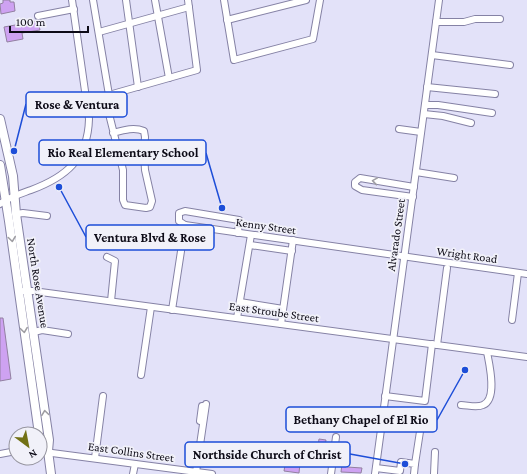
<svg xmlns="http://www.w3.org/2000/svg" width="527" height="474" font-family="'Crimson Pro',serif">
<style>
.building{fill:#cea2f2;stroke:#9280a1}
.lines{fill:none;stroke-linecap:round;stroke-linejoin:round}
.minor-casing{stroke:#8582a5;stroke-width:8}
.major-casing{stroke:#8582a5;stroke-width:10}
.minor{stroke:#fff;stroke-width:6}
.major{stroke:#fff;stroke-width:8}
.oneway{stroke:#9e9da2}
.labels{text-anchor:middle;stroke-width:3.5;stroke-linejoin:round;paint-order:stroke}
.street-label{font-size:12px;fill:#0d0b17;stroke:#f1f1f9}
.leader{fill:none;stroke:#1d4ed8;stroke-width:1.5}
.callout-dot{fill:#1d4ed8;stroke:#f1f1f9;stroke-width:1.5}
.callout{fill:#f1f1f9;stroke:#1d4ed8;stroke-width:1.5}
.callout-label{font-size:13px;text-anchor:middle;font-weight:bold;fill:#0d0b17}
</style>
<rect width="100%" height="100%" fill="#e3e2f9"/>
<g class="building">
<path d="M3,0H10V2H14L15,11L1,14L0,4L3,3Z"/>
<path d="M38,21L40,30L22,33L23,39L7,42L4,27Z"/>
<path d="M0,318H3L11,379L0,381Z"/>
<path d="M319,439L326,440L325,447H328L327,452L324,451V455L312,454L313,446H318Z"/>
<path d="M294,452L301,454L299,473L284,471L286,459L293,460Z"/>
<path d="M342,464H348L347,467L362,468L361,473L341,472Z"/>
</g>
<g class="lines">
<g class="minor-casing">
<g id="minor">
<path d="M93,0L109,95V114L123,170V200L125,205L146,208L150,207L152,201L145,170L144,153L145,137L144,131C134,127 124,130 113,133"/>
<path d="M126,0L138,87"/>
<path d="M155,0L169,78"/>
<path d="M224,0L234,60L313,39L320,0"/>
<path d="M38,16L74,9"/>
<path d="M227,20L306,0"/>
<path d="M436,22H464L475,19H500"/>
<path d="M99,32L189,7"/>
<path d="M432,55L510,65"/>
<path d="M427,87L495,94"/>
<path d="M109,95L197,70L188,0"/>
<path d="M425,105H438L492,113"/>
<path d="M424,114L443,116L471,123"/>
<path d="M399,129L421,132"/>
<path d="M416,172L454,178"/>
<path d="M413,197L362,190L355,186V182L360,178L414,187"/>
<path d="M0,204C9,197 20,194 31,190C66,177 88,159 89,119L72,0"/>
<path d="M16,214L23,213L47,216"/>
<path d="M185,225L179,221V213L185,211L239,220L238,233"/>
<path d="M250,245L292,251"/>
<path d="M107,257L115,261L111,301"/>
<path d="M23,291H33L527,357"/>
<path d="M240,302L283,309"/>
<path d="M172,310L185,225L527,274"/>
<path d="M237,318L251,235"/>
<path d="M512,320L518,273"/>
<path d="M281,324L293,240"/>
<path d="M34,332L42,330L68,334"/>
<path d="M437,345L447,268"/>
<path d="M141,375L151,307"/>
<path d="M385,396L425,401L432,344"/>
<path d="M461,405C467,405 477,408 483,405C498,399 489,363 487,352"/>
<path d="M200,421L202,406"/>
<path d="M395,422L421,425L415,464"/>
<path d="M40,449L52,453L212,474"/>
<path d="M0,454L16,451"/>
<path d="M95,458L103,396"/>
<path d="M376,468L400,471L401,462L415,464L414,474"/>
<path d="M196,472L206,404"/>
<path d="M133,474L135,464"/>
<path d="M331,474L336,437"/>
<path d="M375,474L439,0"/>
<path d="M434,474L435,452"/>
</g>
</g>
<g class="major-casing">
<g id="major">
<path d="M0,119L13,176L16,214L49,440L48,451L51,474"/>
<path d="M0,165L9,221L39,434"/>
</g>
</g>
<use href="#minor" class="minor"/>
<use href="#major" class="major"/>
</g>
<defs><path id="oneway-chevron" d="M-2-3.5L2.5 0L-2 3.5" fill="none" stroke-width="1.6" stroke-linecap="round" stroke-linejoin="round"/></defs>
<g class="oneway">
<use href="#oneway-chevron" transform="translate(375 181) rotate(-171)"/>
<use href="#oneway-chevron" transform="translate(12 239) rotate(82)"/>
<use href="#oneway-chevron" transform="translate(24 330) rotate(82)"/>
<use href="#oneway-chevron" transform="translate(45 413) rotate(-98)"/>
</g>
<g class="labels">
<g class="street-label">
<text transform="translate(266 226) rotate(8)" y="4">Kenny Street</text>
<text transform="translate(396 235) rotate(-82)" y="4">Alvarado Street</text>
<text transform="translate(467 255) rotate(8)" y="4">Wright Road</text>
<text transform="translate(38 283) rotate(81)" y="4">North Rose Avenue</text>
<text transform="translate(274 312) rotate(8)" y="4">East Stroube Street</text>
<text transform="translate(131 452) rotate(8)" y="4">East Collins Street</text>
</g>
</g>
<path class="leader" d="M14 151L26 104M222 208L206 153M59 187L86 237M465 370L437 420M405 464L350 454"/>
<g class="callout-dot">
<circle cx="14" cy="151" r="4"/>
<circle cx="222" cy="208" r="4"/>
<circle cx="59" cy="187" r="4"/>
<circle cx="465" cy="370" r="4"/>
<circle cx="405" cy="464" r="4"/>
</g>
<g class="callout">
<rect x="26" y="92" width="101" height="25" rx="4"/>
<rect x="39" y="140" width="167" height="25" rx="4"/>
<rect x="86" y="225" width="128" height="25" rx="4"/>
<rect x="286" y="407" width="151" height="25" rx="4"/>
<rect x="185" y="442" width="165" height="25" rx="4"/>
</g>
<g class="callout-label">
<text x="77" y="109">Rose &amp; Ventura</text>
<text x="123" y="157">Rio Real Elementary School</text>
<text x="150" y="242">Ventura Blvd &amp; Rose</text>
<text x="361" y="424">Bethany Chapel of El Rio</text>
<text x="267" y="459">Northside Church of Christ</text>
</g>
<g transform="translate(28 446) rotate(148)"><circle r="19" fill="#f1f1f9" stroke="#96959f"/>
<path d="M0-3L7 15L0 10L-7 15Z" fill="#727115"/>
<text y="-6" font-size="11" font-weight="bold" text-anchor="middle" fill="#0d0b17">N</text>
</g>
<path d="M10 26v6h78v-6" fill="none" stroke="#0d0b17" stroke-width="2"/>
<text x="16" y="26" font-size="12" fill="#0d0b17" stroke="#f1f1f9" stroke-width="3" paint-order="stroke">100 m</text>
</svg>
